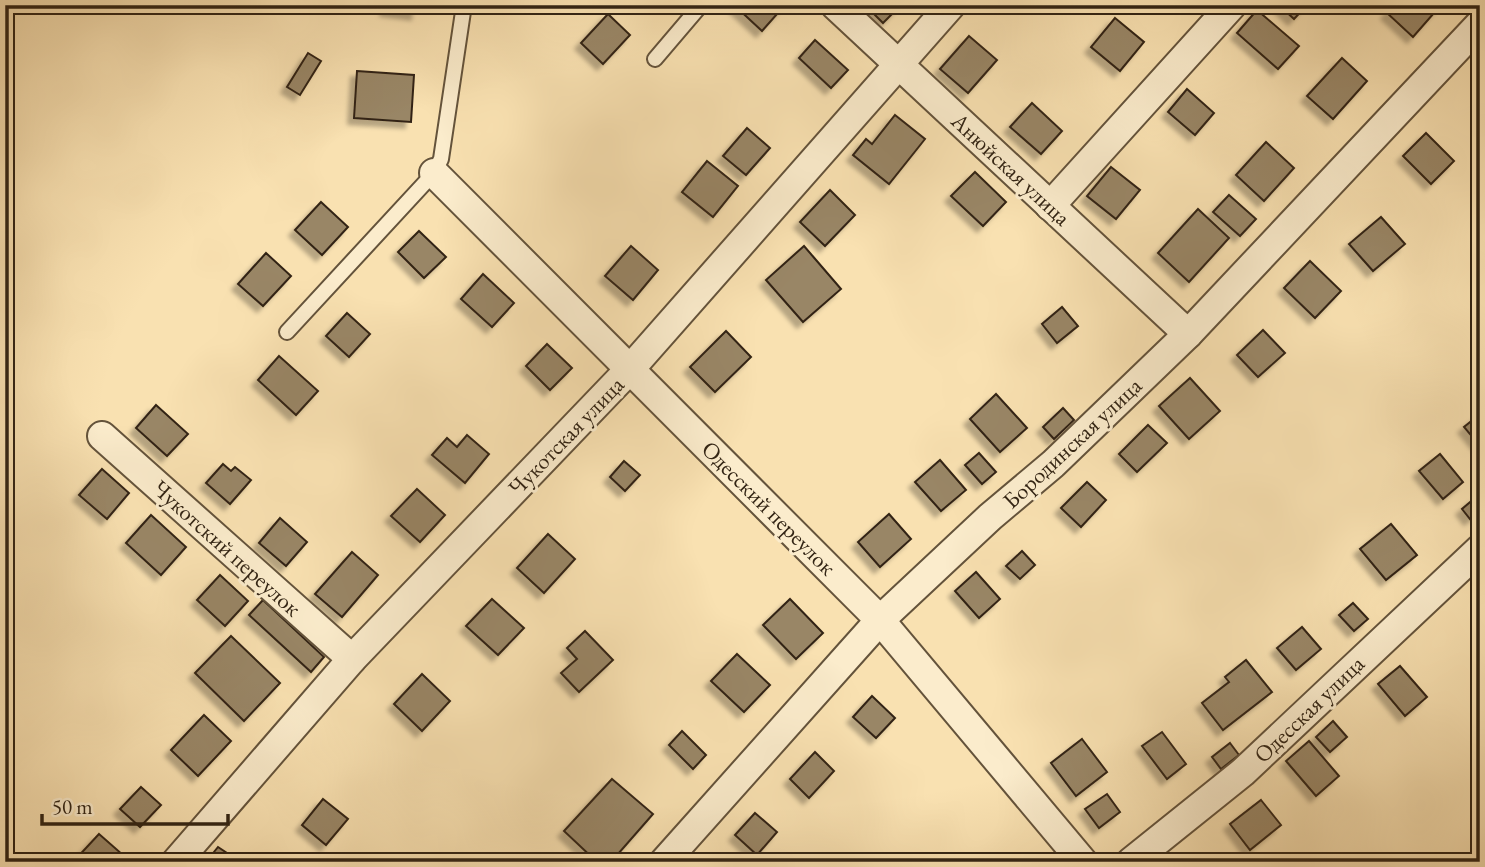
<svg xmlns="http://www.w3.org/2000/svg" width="1485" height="867" font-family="'EB Garamond',serif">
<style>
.building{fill:#998666;stroke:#322414;stroke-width:2;filter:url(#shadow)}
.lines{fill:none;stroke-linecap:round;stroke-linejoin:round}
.service-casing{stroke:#64533b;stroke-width:18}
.minor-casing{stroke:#64533b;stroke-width:32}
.service{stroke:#fbeccc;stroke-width:14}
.minor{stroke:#fbeccc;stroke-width:28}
.labels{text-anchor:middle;stroke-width:6;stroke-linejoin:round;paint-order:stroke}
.street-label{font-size:23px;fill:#322414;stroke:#fbeccc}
</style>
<defs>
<filter id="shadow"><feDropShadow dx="-6" dy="6" stdDeviation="2" flood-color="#0004"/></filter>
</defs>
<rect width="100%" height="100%" fill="#f9e1b1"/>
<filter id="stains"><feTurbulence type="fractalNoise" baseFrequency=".00286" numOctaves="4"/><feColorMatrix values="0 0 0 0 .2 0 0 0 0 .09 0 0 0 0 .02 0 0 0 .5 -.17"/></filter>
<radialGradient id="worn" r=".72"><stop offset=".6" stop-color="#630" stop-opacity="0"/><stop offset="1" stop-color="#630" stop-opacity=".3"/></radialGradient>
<g class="building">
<path d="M387,5H418L417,14L386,10Z"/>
<path d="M734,5H785L762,31Z"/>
<path d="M865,5H901L883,23Z"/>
<path d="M1279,5H1307L1294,19Z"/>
<path d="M1394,5H1441L1413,37L1387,13Z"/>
<path d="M1257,10L1299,46L1278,69L1237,33Z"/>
<path d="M608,14L630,35L603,64L581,43Z"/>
<path d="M1115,18L1144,42L1120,71L1091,47Z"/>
<path d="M969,36L997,60L968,93L940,69Z"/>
<path d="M815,40L848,70L831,88L799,58Z"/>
<path d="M308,53L321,61L300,95L287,87Z"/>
<path d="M1342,58L1367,81L1333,119L1307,96Z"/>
<path d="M357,71L414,75L411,122L354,118Z"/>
<path d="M1187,89L1214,113L1195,135L1168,112Z"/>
<path d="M1032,103L1062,131L1041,154L1010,127Z"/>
<path d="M895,115L925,139L889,184L853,155L866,139L872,144Z"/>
<path d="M747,128L770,148L746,175L723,156Z"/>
<path d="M1426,133L1454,161L1431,184L1403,156Z"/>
<path d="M1266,142L1294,168L1264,201L1236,175Z"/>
<path d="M707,161L738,186L713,217L682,192Z"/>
<path d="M1111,167L1140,190L1116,219L1087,196Z"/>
<path d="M975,172L1006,202L983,226L951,196Z"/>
<path d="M830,190L855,215L825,246L800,222Z"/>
<path d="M1229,195L1256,219L1240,236L1213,212Z"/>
<path d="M321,202L348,227L322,255L295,230Z"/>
<path d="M1198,209L1229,238L1189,282L1158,253Z"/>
<path d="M1381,217L1405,244L1373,271L1349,244Z"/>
<path d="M419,231L446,257L424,278L398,252Z"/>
<path d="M631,246L658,270L633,300L605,276Z"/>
<path d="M804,246L841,289L803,322L766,280Z"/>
<path d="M266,253L291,276L263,306L238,284Z"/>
<path d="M1310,261L1341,291L1315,318L1284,288Z"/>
<path d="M483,274L514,303L492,327L461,299Z"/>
<path d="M1062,307L1078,326L1057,343L1042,324Z"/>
<path d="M347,313L370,334L349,357L326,336Z"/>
<path d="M1263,330L1285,353L1258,377L1237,355Z"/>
<path d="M726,331L751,357L715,392L690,367Z"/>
<path d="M547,344L572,368L550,390L526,366Z"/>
<path d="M279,356L318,391L296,415L258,380Z"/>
<path d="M1190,378L1220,411L1189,439L1159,406Z"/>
<path d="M996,394L1027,428L1000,452L970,419Z"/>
<path d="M156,405L188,434L167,456L136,428Z"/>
<path d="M1063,408L1074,420L1054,439L1043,427Z"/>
<path d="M1480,414V446L1464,427Z"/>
<path d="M1148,425L1167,443L1137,472L1119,454Z"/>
<path d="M467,435L489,454L465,483L432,455L447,438L457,447Z"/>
<path d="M979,453L996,472L982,484L965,465Z"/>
<path d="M1440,454L1463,482L1443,499L1419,471Z"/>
<path d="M940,460L966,490L941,511L915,482Z"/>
<path d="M624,461L640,475L625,491L610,477Z"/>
<path d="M223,464L231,471L235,467L251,480L230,504L206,483Z"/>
<path d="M102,469L129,493L107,519L79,495Z"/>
<path d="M1087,482L1106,500L1081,527L1061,508Z"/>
<path d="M417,489L445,515L420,542L391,516Z"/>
<path d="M1476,497L1480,511L1470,519L1462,509Z"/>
<path d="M889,514L911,539L880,567L858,542Z"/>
<path d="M151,515L186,547L161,575L126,543Z"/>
<path d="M280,518L307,542L286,566L259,543Z"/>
<path d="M1391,524L1417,555L1386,580L1360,549Z"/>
<path d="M548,534L575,559L544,593L517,568Z"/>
<path d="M1022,551L1035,565L1020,579L1006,566Z"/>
<path d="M352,552L378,575L342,617L315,594Z"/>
<path d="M976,572L1000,599L979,618L955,591Z"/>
<path d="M220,575L248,601L225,626L197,600Z"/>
<path d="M492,599L524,628L498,655L466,626Z"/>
<path d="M790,599L823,633L796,659L763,625Z"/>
<path d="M263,600L324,657L311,672L249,615Z"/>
<path d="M1353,603L1368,619L1354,631L1339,615Z"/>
<path d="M1302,627L1321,649L1296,670L1277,648Z"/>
<path d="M585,631L613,660L579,692L561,673L577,659L567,648Z"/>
<path d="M231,636L280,683L244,721L195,673Z"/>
<path d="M737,654L770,685L744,712L711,681Z"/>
<path d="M1246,660L1272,692L1223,730L1202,703L1229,682L1225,677Z"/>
<path d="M1400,666L1427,697L1405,716L1378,684Z"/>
<path d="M422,674L450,701L422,731L394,704Z"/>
<path d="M872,696L895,718L876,738L853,717Z"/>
<path d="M204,715L231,741L198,776L171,750Z"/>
<path d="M1333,721L1347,737L1330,752L1316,737Z"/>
<path d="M682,731L706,755L693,769L669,745Z"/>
<path d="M1162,732L1186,764L1167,779L1142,746Z"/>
<path d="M1082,739L1107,772L1076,796L1051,763Z"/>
<path d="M1309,741L1339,776L1316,796L1286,761Z"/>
<path d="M1230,743L1239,755L1221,769L1212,757Z"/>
<path d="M815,752L834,771L809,798L790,779Z"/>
<path d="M612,779L653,814L611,862H597L564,831Z"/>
<path d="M141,787L161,805L140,827L120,809Z"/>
<path d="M1107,794L1120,812L1099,828L1085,809Z"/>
<path d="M323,799L348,819L326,845L302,825Z"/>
<path d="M1261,800L1281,825L1250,850L1230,824Z"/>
<path d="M755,813L777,832L757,855L735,835Z"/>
<path d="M99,834L123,855L117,862H73Z"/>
<path d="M218,847L233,857L229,862H206Z"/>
</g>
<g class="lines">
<g class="service-casing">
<g id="service">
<path d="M655,59L701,5"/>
<path d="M287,332L434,173L441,159L464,5"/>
</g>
</g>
<g class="minor-casing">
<g id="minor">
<path d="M835,5L1188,334"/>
<path d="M434,173L880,620L1083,862"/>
<path d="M1050,206L1232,5"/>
<path d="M102,436L352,659"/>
<path d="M176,862L352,659L631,368L951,5"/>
<path d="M664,862L880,620L990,517L1053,464L1188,334L1480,24"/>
<path d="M1131,862L1243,772L1480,549"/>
</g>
</g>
<use href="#service" class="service"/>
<use href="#minor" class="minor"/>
</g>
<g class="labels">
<g class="street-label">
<text transform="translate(1011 169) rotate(43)" y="8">Анюйская улица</text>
<text transform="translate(566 436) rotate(-46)" y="8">Чукотская улица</text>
<text transform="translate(1072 443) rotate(-43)" y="8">Бородинская улица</text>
<text transform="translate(769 508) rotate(45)" y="8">Одесский переулок</text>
<text transform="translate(227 548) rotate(42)" y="8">Чукотский переулок</text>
<text transform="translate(1309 709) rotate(-44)" y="8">Одесская улица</text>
</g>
</g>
<rect width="1485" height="867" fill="none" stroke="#f9e1b1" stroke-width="28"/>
<rect x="7" y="7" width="1471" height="853" fill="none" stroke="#322414" stroke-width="3.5"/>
<rect x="14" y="14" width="1457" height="839" fill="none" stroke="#322414" stroke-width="2"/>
<path d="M42 814v10h186v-10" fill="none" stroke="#322414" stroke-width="3.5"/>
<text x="52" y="814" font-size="21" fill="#322414" stroke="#fbeccc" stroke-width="5" paint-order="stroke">50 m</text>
<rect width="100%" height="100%" filter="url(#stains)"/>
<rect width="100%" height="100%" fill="url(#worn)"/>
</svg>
